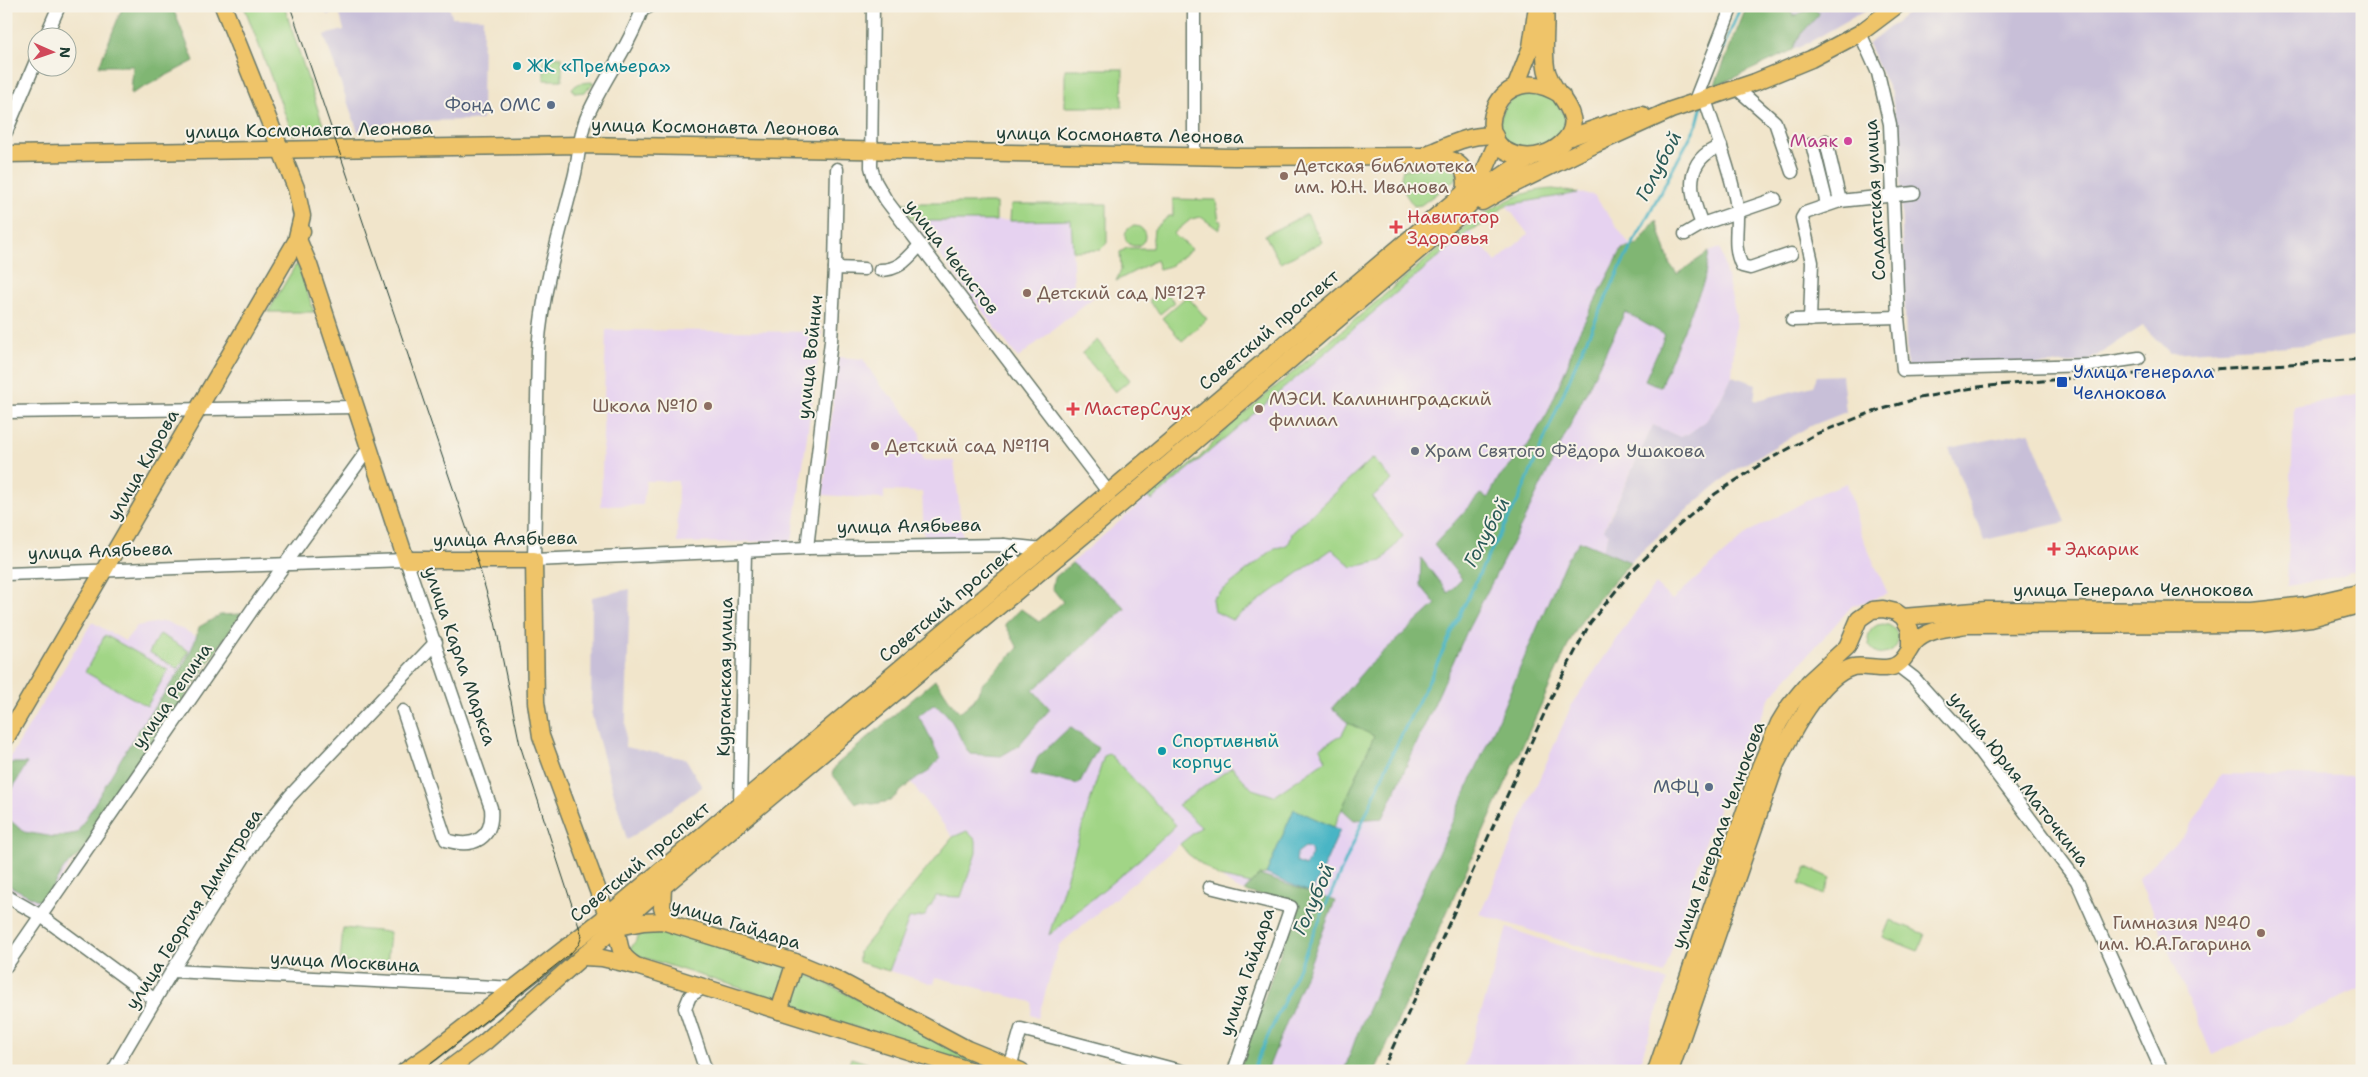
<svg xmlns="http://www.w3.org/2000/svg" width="2368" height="1077" font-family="'Shantell Sans',sans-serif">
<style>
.built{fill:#e6d2f0}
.industrial{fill:#c8bfd8}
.green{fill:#a1d586;stroke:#60895d}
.forest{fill:#80b673;stroke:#507a54}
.water{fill:#49b5c5;stroke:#34797c;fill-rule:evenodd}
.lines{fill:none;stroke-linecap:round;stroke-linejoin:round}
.stream{stroke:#49b5c5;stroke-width:3}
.minor-casing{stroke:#687869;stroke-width:15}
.major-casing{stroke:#687869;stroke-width:19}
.minor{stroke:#fff;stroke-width:12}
.major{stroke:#efc469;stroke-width:16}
.tram{stroke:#1f3d34;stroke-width:1}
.rail{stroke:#1f3d34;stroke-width:3;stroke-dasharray:8 4;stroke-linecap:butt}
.culture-dot{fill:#0f9aa8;stroke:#f7f3e8;stroke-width:2}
.service-dot{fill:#5c6f8a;stroke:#f7f3e8;stroke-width:2}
.hotel-dot{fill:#d1479c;stroke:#f7f3e8;stroke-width:2}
.education-dot{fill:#8d6e63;stroke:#f7f3e8;stroke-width:2}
.health-dot{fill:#e0444e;stroke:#f7f3e8;stroke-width:2}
.transit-dot{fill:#1a4fb4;stroke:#f7f3e8;stroke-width:2}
.worship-dot{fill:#6b7280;stroke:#f7f3e8;stroke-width:2}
.labels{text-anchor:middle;stroke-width:4;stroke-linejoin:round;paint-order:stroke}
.culture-label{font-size:18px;fill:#0d838f;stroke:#f7f3e8;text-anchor:start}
.service-label{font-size:18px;fill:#4e5e75;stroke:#f7f3e8;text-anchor:end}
.street-label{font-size:18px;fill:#1f3d34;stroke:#f7f3e8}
.hotel-label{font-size:18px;fill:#b23c85;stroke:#f7f3e8;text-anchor:end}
.education-label{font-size:18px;fill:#785e54;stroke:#f7f3e8;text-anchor:start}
.health-label{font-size:18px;fill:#be3a42;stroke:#f7f3e8;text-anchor:start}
.transit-label{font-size:18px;fill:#164399;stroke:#f7f3e8;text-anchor:start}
.worship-label{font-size:18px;fill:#5b616d;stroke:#f7f3e8;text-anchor:start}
.water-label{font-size:19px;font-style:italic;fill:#2a5b58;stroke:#f7f3e8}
</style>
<rect width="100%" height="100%" fill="#f7f3e8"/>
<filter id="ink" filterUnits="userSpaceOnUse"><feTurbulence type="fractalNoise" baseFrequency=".02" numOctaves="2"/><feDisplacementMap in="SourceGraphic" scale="10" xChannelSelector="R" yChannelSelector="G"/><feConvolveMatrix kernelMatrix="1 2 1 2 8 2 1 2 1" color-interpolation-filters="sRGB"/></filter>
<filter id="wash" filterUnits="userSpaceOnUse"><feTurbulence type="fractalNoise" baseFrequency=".0096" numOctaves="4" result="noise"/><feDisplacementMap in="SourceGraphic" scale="20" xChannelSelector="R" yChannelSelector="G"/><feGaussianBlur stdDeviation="1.12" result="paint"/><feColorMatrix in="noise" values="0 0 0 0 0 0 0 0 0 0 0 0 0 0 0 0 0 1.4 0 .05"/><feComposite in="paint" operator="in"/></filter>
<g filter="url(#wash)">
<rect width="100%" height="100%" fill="#f1e5cb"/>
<g class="built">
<path d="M1578,193L1594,195L1630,245L1638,244L1656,220L1670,264L1677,274L1709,252L1720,248L1736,316L1732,376L1718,404L1706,421L1688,434L1680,437L1653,425L1604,529L1609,534L1602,550L1592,548L1366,1071H1239L1297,905L1237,889L1188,854L1180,844L1059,945L1038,1018L1031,1015L1032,1002L936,977L934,984L859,962V952L953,837L876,737L934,684L960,712L1081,607L1054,578L1148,497L1152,500L1469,231L1496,262L1528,234L1506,205Z"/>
<path d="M1071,220L1074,289L1094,297L1018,358L914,221Z"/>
<path d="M606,330L822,332L792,541L677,543L678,481H646L643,505L601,506Z"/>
<path d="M838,357L863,359L881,387L897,402L920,432L922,460L954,461L963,540L924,539L922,492L884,491V499L823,495Z"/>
<path d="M2362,394V568L2336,577L2287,586L2294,406Z"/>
<path d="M1847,483L1861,534L1888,594L1852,606L1772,695L1739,760L1707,836L1664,974L1480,914L1573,702L1655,584L1672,600L1750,531L1823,492Z"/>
<path d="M165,621L217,646L42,907L6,886V764L92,622L125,641L137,626Z"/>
<path d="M2221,774L2362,776V988L2212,1055L2138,878L2188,831Z"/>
<path d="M1507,928L1667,981L1637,1071H1463Z"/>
</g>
<g class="industrial">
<path d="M324,6H449L452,17L483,18L482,120L396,121L358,132L324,35L344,30L339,11L327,15Z"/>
<path d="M1747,6H1873L1806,44L1714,87Z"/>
<path d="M1917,6H2362V334L2305,345L2170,353L2143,326L2085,363L1907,369L1899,150L1892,95L1868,44Z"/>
<path d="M1842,375L1846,412L1808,427L1733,471L1681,515L1630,562L1602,550L1609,534L1604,530L1653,425L1680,437L1688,434L1706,421L1718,404L1732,376L1756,384L1754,401L1813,386L1817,376Z"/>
<path d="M2029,432L2066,522L1984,540L1949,448Z"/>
<path d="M630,589L625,747L686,759L702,787L627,840L591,713L592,597Z"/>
</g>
<g class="green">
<path d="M244,6H284L323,125L293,135Z"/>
<path d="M544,56L562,57V80H544Z"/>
<path d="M1065,69H1123L1122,107H1065Z"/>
<path d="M591,82L594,83L585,92L575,93L572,88L580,83Z"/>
<path d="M1535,92L1554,98L1565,116L1564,128L1559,138L1545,147L1520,150C1515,147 1507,143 1504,138C1494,124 1504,101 1519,94C1524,92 1530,92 1535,92Z"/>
<path d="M1448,162L1458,174L1456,179L1421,205L1414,206C1405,194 1397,184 1403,170Z"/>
<path d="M1553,189L1578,193L1506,205L1482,225L1469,231L1152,500L1148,497L1198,459L1229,426L1466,226C1497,206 1515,191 1553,189Z"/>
<path d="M1173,199L1216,200L1219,221H1222L1219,230L1201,217L1191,219L1173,234L1192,249L1170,266L1159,269L1156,260L1116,281L1121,270L1120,252L1127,248H1152L1154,229L1169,216H1173Z"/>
<path d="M900,203H996V221H914Z"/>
<path d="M1011,204H1107V243L1100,250L1073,251L1071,220L1010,221Z"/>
<path d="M1307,214L1322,242L1280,263L1265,235Z"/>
<circle cx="1135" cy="236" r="10"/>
<path d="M298,265L314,312H268L295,266Z"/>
<path d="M1165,292L1175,302L1160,314L1150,303V299Z"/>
<path d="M1187,296L1207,319L1182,341L1162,318Z"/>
<path d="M1097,340L1130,380L1115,392L1082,353Z"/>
<path d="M1373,458L1392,480L1372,497L1403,536L1382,561L1352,567L1332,549L1232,620L1214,611L1212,599L1275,548C1287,546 1290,545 1292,533Z"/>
<circle cx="1883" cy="639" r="15"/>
<path d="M160,634L189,651L178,669L149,652Z"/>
<path d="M105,635L168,670L147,706L85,672Z"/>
<path d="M1348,723L1374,736L1334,827L1294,809L1266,874L1259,875L1251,884L1219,877L1188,854L1180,844L1201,827L1178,805L1232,767L1252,789L1274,796L1326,760L1320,748L1342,735Z"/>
<path d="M1109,753L1176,825L1139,860L1049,935L1104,756Z"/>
<path d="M967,831L976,840V853L961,897L936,896L925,916L909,919L889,971L859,962V952L953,837Z"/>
<path d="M1807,867L1831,878L1823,895L1799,884Z"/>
<path d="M1890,920L1925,934L1918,951L1883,937Z"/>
<path d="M343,928L390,932L387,966L340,962Z"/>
<path d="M672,928L787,966L778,1000L639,956L629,951L642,931Z"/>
<path d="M805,973L977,1059L975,1065L794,1008L790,1000L799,975Z"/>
<path d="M851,1058L891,1071H847Z"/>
</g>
<g class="forest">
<path d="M123,6H172L194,61L131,94L133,66H99Z"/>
<path d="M1747,6H1788L1793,16L1815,8L1819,14C1809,27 1797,34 1793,50L1714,87Z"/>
<path d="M1656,220L1670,264L1677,274L1709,252L1704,281L1660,387L1645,380L1665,335L1625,312L1525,518L1467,631L1383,818L1354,820L1342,809L1374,736L1348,723L1332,708L1368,666L1436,604L1420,585L1421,558L1448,593L1462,579L1434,545L1480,494L1488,498L1499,477L1527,447L1548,412L1568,364L1574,342L1622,249L1638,244Z"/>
<path d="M1580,541L1630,562L1585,615L1571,639L1375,1071H1344L1358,1032L1497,722L1566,560Z"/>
<path d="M1072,563C1080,570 1124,604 1125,609L1033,690L1050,709L1018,746L1001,756L970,754C957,737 954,714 933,704L918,716C927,728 932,743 940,758L928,772L911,782L890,801L873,804L858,802L857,804L832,774L836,765L935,680C945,690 949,703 960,712L974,700L983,683L1018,648L1005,624L1021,609L1039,622L1063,602L1052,588L1054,578Z"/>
<path d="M241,614L81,853L64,868L43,903L6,884V817L24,832L54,837L77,833C99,797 119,760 142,725C162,694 191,663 199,627L220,615Z"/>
<path d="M1070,727L1098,748L1079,784L1031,774L1038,757Z"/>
<path d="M10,763H27L6,800V770Z"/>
<path d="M1259,875L1335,901L1267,1071H1239L1297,905L1244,891Z"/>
</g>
<path class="water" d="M1294,809L1340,830L1312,893L1266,874ZM1305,847L1311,849L1312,855L1305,866L1296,862L1297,853Z"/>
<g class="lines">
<g class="stream">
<path d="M1710,80L1741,6"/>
<path d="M1252,1071L1285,999L1394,750L1432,674L1484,564L1520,497L1580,354L1622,264L1697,124L1702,105"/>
</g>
</g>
</g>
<g filter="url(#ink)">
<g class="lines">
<g class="minor-casing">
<g id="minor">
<path d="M650,6L642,10C628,49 602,81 586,119C579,136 579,159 574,178C559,235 542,291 538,350L534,560L807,548L1004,545L1043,549"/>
<path d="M873,6L871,167L875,181L886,200L1109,493"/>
<path d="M1194,6V157"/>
<path d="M1860,33L1878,73L1890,124L1898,317L1903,370L2091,365L2139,358"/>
<path d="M45,38L59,6"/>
<path d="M1740,88L1742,93L1775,122L1792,172"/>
<path d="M1705,99C1715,133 1730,167 1736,202C1740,224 1731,245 1742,266L1750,268L1791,254"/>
<path d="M1694,103L1732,6"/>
<path d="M6,132L38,56"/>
<path d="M1826,141L1840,201"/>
<path d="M1812,144L1827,204"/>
<path d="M1702,224L1775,199"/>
<path d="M1685,234L1702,224C1689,193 1683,160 1721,146"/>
<path d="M835,268L864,269"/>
<path d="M880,270C900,270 908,258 920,245"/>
<path d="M1792,320L1898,317"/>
<path d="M1810,320L1812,262L1802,218L1805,213L1840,201L1914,193"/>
<path d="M6,412L356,407"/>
<path d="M1004,545L1020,569"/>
<path d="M807,548L831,341L835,268L837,169"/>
<path d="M6,574L406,560L491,808C494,838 474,849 446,840L403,711"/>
<path d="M1897,665L1914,678L1977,748L2077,881L2162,1071"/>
<path d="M740,805L745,550"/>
<path d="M1210,887L1291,907L1234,1071"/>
<path d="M6,896L41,916L155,1000"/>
<path d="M6,966L254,607L369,448"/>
<path d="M172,971L517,988"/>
<path d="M704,987L690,996L685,1008L706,1071"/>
<path d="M1010,1067L1021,1029L1181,1071"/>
<path d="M113,1071L172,971L257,837L290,796L436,642"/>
</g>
</g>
<g class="major-casing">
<g id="major">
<path d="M223,6L296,188L302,216L297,237L309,265L406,560H534L536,702L541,736L604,907C607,914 614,921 616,928C621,947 617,954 636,966L972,1071"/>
<path d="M1545,6C1547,26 1543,47 1546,67C1549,94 1593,116 1561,144C1551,153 1535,158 1522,156C1463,148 1498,52 1562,96"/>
<path d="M1516,86L1531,47L1537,6"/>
<path d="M1568,138L1608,124L1642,115"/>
<path d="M6,154L581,145L1234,157L1422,156C1448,157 1471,159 1465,192"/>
<path d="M1427,154C1449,145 1471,133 1495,136"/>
<path d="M1482,202L1510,186L1596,144L1671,110L1755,82L1811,59L1860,33L1896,6"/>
<path d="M1903,617L1986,610L2251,611L2306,605L2362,592"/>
<path d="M6,738L302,231"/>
<path d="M663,887L662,908L671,923"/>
<path d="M618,927L644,922L662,921L795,962L836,979L967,1049L1021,1071"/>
<path d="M583,957L602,958L632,965"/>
<path d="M779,1011L795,962"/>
<path d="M405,1071L431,1053L608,915L1465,192L1484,172L1497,142"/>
<path d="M446,1071L485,1042L647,900L1132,495L1461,214C1481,189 1505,173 1532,157"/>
<path d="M1656,1071L1760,767L1779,723L1790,705L1809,682L1847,647L1859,619L1872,610L1883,609L1896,612L1903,617L1910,629V648"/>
<path d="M1670,1071L1776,764C1790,736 1820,676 1853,667C1867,664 1886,673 1898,664C1906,659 1908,651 1914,643C1926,629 1949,628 1967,625L2263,624L2311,618L2362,604"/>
</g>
</g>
<use href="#minor" class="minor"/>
<use href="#major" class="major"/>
<path class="tram" d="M290,6L477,559L495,622L520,745L582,936L579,944L570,954L422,1071"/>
<path class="rail" d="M1382,1071L1554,692L1590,623L1631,572L1676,528L1715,494L1766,461L1816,434L1870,413L1919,398L1978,387L2062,379L2362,359"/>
</g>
</g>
<g class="culture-dot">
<circle cx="517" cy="66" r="5"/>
<circle cx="1162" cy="751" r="5"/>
</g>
<g class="service-dot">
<circle cx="551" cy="105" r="5"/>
<circle cx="1709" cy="787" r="5"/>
</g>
<circle class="hotel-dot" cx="1848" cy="141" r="5"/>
<g class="education-dot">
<circle cx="1284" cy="176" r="5"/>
<circle cx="1027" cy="293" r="5"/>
<circle cx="708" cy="406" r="5"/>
<circle cx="1259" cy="409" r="5"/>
<circle cx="875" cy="446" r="5"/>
<circle cx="2261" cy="933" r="5"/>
</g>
<g class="health-dot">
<path d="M1393.5 219.5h5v5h5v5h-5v5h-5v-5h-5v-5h5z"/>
<path d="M1070.5 401.5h5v5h5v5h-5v5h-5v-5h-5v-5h5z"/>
<path d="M2051.5 541.5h5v5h5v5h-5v5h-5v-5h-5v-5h5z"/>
</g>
<rect class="transit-dot" x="2056" y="376" width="12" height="12" rx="2.5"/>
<circle class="worship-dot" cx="1415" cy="451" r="5"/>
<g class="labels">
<g class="culture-label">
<text x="527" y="72">ЖК «Премьера»</text>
<text x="1172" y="747">Спортивный<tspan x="1172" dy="21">корпус</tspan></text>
</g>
<g class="service-label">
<text x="541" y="111">Фонд ОМС</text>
<text x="1699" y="793">МФЦ</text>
</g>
<g class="street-label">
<text transform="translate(715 127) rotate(1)" y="6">улица Космонавта Леонова</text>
<text transform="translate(309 130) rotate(-1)" y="6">улица Космонавта Леонова</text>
<text transform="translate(1120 135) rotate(1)" y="6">улица Космонавта Леонова</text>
<text transform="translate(1875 200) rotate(-93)" y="6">Солдатская улица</text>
<text transform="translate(952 257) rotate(52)" y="6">улица Чекистов</text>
<text transform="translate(1269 330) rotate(-40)" y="6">Советский проспект</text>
<text transform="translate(810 357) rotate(-84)" y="6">улица Войнич</text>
<text transform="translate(143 465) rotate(-60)" y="6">улица Кирова</text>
<text transform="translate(909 526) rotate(-1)" y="6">улица Алябьева</text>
<text transform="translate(505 539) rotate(-1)" y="6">улица Алябьева</text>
<text transform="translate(100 551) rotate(-2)" y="6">улица Алябьева</text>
<text x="2133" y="596">улица Генерала Челнокова</text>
<text transform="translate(949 602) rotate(-40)" y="6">Советский проспект</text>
<text transform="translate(460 656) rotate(71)" y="6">улица Карла Маркса</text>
<text transform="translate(725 677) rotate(-89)" y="6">Курганская улица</text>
<text transform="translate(172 696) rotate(-55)" y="6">улица Репина</text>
<text transform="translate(2019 779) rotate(52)" y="6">улица Юрия Маточкина</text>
<text transform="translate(1718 835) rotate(-70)" y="6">улица Генерала Челнокова</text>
<text transform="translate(640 862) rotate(-40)" y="6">Советский проспект</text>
<text transform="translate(194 909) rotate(-57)" y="6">улица Георгия Димитрова</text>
<text transform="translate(736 924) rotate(17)" y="6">улица Гайдара</text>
<text transform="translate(345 962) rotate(3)" y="6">улица Москвина</text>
<text transform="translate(1247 972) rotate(-71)" y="6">улица Гайдара</text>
</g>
<g class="hotel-label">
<text x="1838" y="147">Маяк</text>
</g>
<g class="education-label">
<text x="1294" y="172">Детская библиотека<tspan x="1294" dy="21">им. Ю.Н. Иванова</tspan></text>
<text x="1037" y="299">Детский сад №127</text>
<text x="1269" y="405">МЭСИ. Калининградский<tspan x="1269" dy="21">филиал</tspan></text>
<text x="698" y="412" text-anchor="end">Школа №10</text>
<text x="885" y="452">Детский сад №119</text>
<text x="2251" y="929" text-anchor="end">Гимназия №40<tspan x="2251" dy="21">им. Ю.А.Гагарина</tspan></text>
</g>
<g class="health-label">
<text x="1407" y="223">Навигатор<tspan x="1407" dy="21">Здоровья</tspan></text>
<text x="1084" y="415">МастерСлух</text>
<text x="2065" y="555">Эдкарик</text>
</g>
<g class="transit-label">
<text x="2073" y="378">Улица генерала<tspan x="2073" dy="21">Челнокова</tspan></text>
</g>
<g class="worship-label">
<text x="1425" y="457">Храм Святого Фёдора Ушакова</text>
</g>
<g class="water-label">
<text transform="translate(1658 166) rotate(-62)" y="7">Голубой</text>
<text transform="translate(1486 532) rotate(-62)" y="7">Голубой</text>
<text transform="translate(1313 899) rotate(-66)" y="7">Голубой</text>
</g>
</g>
<rect width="2368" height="1077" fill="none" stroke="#f7f3e8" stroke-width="25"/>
<g transform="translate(52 52) rotate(92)"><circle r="24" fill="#f7f3e8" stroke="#a1aaa0"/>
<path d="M0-4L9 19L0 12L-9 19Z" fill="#d1495b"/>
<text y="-8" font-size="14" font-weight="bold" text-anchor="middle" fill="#1f3d34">N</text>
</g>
</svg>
